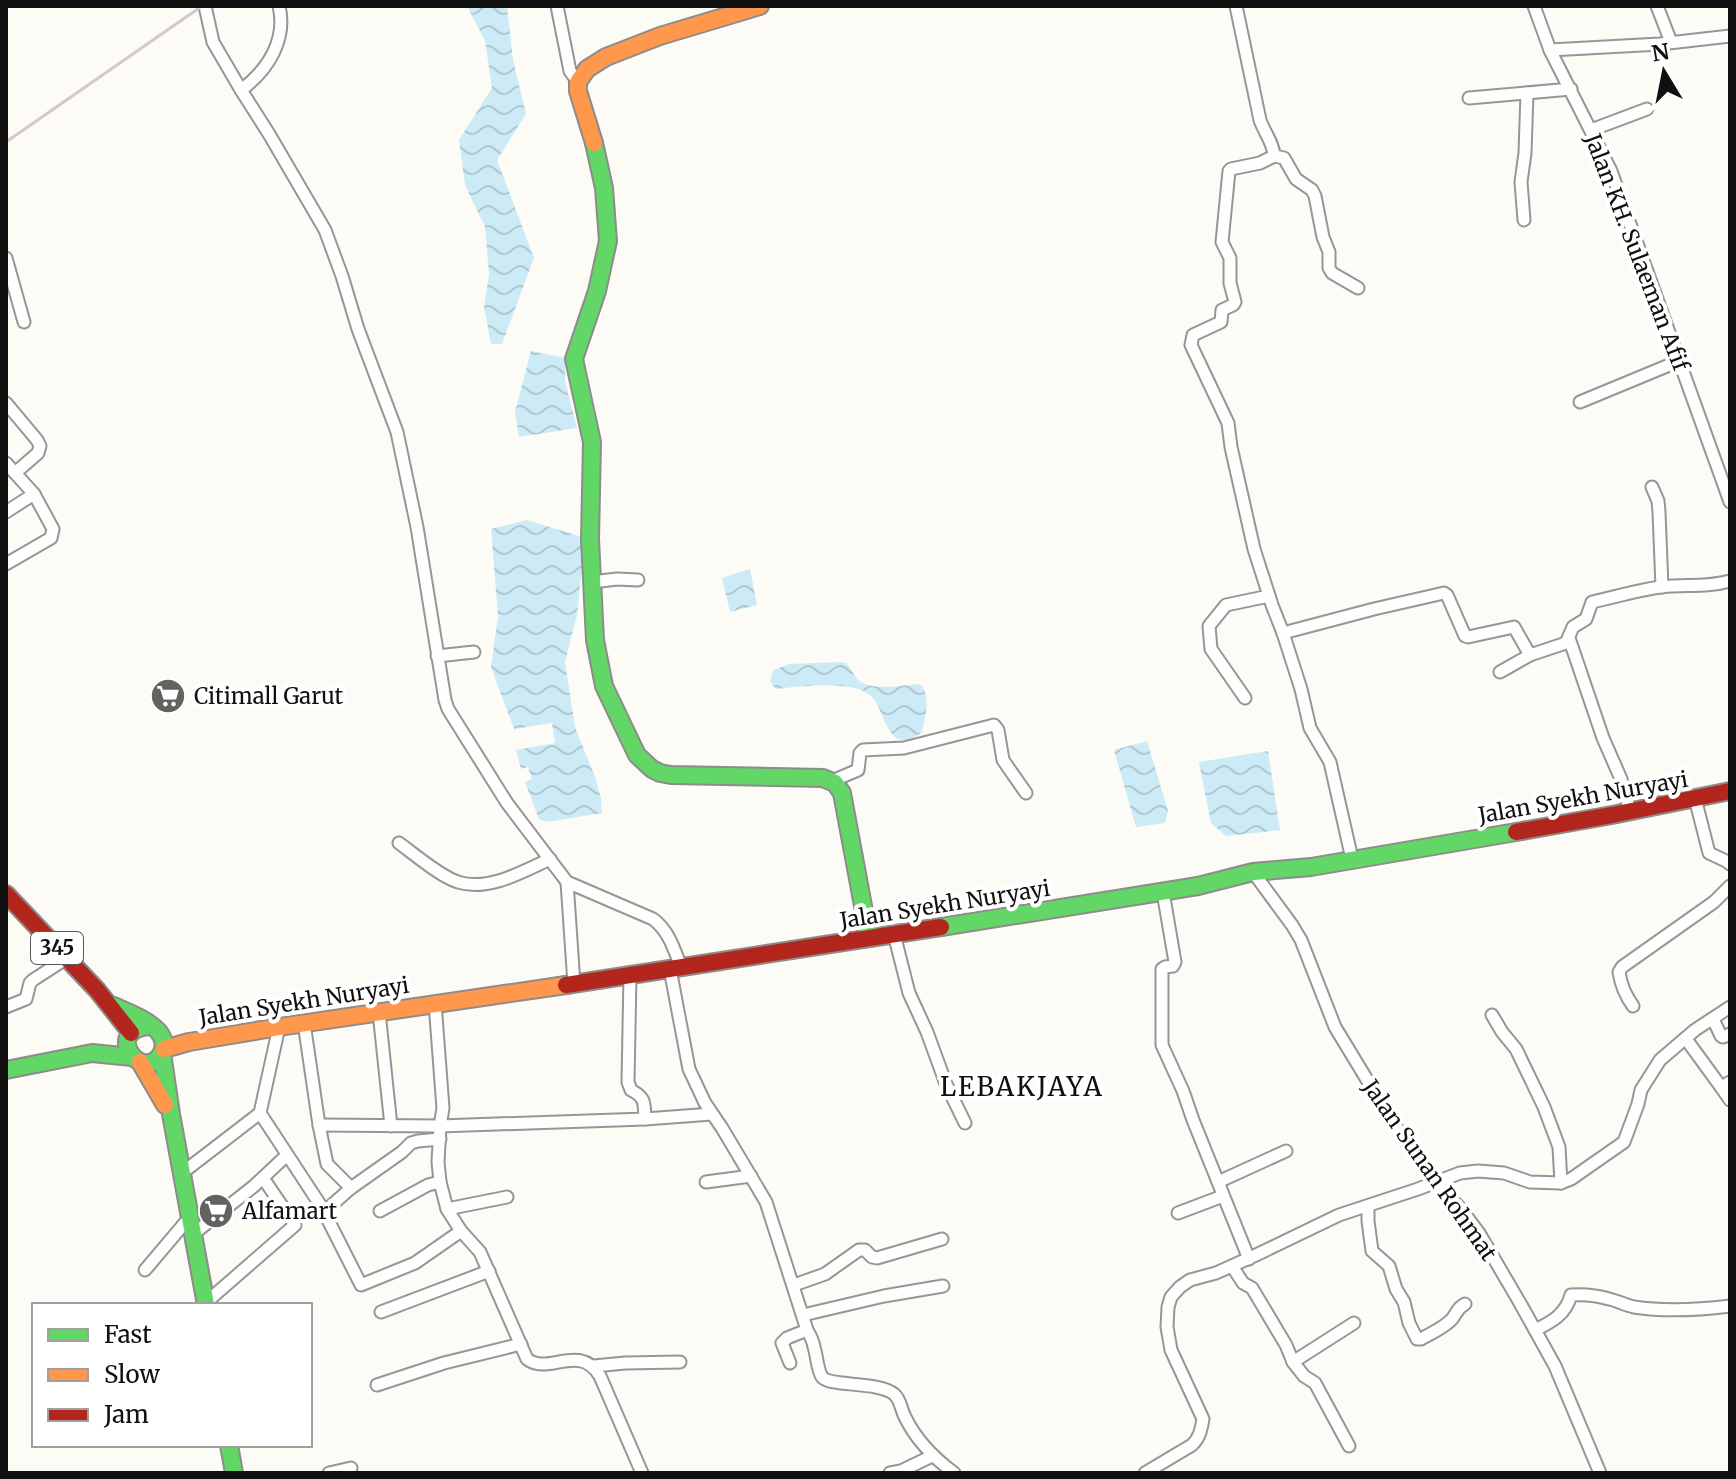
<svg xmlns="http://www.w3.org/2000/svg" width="1736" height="1479" font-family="Merriweather,serif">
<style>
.water{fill:url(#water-waves)}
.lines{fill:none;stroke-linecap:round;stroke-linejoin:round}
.street-casing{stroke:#969694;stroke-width:15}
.fast-casing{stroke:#8d8c8a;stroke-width:20}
.slow-casing{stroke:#8d8c8a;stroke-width:20}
.jam-casing{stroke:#8d8c8a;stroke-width:20}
.street{stroke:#fffefe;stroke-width:11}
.fast{stroke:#63d668;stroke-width:16}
.slow{stroke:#ff974d;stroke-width:16}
.jam{stroke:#b3261e;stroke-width:16}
.rail{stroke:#d8c6c8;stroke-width:3}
.labels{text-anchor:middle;stroke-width:8;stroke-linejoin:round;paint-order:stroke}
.shield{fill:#fff;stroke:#585858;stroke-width:2}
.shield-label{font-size:20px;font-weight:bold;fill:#101010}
.street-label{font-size:22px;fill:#101010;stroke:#fff}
.poi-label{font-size:22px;fill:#101010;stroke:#fff;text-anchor:start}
.quarter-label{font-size:26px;letter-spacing:2px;fill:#101010;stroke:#fff}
</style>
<defs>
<pattern id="water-waves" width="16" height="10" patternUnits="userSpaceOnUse" patternTransform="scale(2)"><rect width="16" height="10" fill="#ccebf6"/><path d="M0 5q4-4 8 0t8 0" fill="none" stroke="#aec8d2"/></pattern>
</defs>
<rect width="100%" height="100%" fill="#fcfbf6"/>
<g class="water">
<path d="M467,6H507L513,60L526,114L497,160L534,258L502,344H491L484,307L489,274L485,227L465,185L459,140L492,88L485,41Z"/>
<path d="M531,351L565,358V381L577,428L519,437L515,412Z"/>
<path d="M527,520L585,538L577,614L565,662L575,727L595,777L601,798L602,813L547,822L539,819L525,782L532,779L528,767L521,769L516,750L555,743L552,723L514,729L491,667L498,616L491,529Z"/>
<path d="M750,569L757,605L730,612L722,578Z"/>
<path d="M839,662L846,663C851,668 853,674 857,679C870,692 903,685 920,684C932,697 925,716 922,732C889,758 886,715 873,698C872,696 865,692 863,691C847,682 796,686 777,689C768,684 770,678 774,670L789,664Z"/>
<path d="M1147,741L1168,811L1165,823L1136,827L1114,750Z"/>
<path d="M1268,751L1280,830L1226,836L1211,823L1199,762Z"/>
</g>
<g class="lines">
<g class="street-casing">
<g id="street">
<path d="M205,6L213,42L241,90"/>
<path d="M279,6C287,40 268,70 241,90L269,134L325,230L342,276L358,329L397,432L417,527L445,700L448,709L507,803L567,882L653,919C669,931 674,949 681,967"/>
<path d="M557,6L570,71L578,82"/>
<path d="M1236,6L1260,120C1264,132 1274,144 1274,156L1260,163L1231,169L1229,171L1222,242L1230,258V283L1235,302L1233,305L1222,310L1221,322L1193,335L1191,345L1228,423L1231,447L1254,549L1272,605L1283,633L1301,689L1310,728L1330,762L1352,859"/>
<path d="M1534,6L1550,50L1611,171L1730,502"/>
<path d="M1657,6L1671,42"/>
<path d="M1550,50L1660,44L1730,36"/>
<path d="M1469,98L1571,89"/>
<path d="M1591,130L1647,109"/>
<path d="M1274,156L1284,158L1296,179L1312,190L1315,196L1323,237L1329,252V268L1332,273L1358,288"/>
<path d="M1524,220L1521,182L1525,153L1527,93"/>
<path d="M6,258L24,322"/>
<path d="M1580,402L1679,361"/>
<path d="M6,403L37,440L40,446L38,453L15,473"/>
<path d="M6,463L34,494L53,529L51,538L6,564"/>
<path d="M1652,487L1658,501L1659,512L1662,587"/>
<path d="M6,512L34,494"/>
<path d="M592,582L617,579L638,580"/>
<path d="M1283,633L1374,609L1444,593L1447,595L1465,636L1468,637L1514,627L1530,655"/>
<path d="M1569,638L1603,738L1621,779L1630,811"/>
<path d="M437,656L474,652"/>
<path d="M1500,672L1530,655L1566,643L1573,627L1586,619L1592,602C1615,597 1638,590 1661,587C1686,584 1705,588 1730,581"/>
<path d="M1245,698L1211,649L1209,626L1226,605L1269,596"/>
<path d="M832,781L858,770L860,753L863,750L904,748L994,725L998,730L1003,760L1026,793"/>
<path d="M1695,798L1709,853L1726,861L1730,864"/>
<path d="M399,843C414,854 441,877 458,882C488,892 524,871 550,859"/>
<path d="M1253,872L1292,925L1301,940L1335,1027L1392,1121L1435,1182L1461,1209L1479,1233L1520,1303L1555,1366L1600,1473"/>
<path d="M567,882L574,984"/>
<path d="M1163,892L1175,962L1173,966L1165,967L1162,969V1045L1183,1091L1193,1120L1249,1259"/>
<path d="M894,934L909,993L927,1032L946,1084L965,1123"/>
<path d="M670,969L689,1069L705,1103L722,1128L766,1202L807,1330C810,1335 813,1340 814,1347C817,1356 817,1369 822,1377C830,1387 878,1381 894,1394C901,1400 901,1410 905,1417C916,1440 934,1458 954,1473"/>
<path d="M435,1003L443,1108L440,1126L438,1162L440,1182L447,1209L461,1231L480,1252L527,1359C549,1376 579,1342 600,1376L642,1473"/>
<path d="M1633,1006C1625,995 1621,986 1619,972L1622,967L1714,902L1730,886"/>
<path d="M6,1007L26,999L30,983L33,980L67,958"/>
<path d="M379,1012L391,1126"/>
<path d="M1492,1015L1502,1032L1516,1049L1544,1107L1559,1147L1561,1183"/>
<path d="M1713,1019L1721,1036L1723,1037L1730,1034"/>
<path d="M304,1023L319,1125L327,1164L351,1188"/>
<path d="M1686,1039L1721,1087L1730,1082"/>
<path d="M1721,1087L1730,1100"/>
<path d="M260,1113L321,1206L361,1285L415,1263L461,1231"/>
<path d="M645,1119L712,1114"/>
<path d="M319,1125L440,1126L645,1119C644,1103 646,1098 631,1090L628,1082L630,975"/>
<path d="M182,1173L260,1113L279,1027"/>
<path d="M706,1182L751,1176"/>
<path d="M1218,1182L1286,1151"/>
<path d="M1368,1206V1221L1372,1251L1389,1266L1396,1289L1404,1302L1409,1323L1417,1339H1421C1431,1333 1444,1328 1452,1319C1457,1313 1457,1308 1465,1304"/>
<path d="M447,1209L507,1197"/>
<path d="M380,1211L428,1185L440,1182"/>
<path d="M324,1212L351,1188L402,1152L411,1143L418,1141L440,1139"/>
<path d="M1178,1213L1223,1196"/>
<path d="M192,1235L254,1186L287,1155"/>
<path d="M1232,1266L1243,1283L1252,1288L1286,1345L1293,1362L1304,1376L1315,1383L1349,1446"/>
<path d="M145,1270L189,1218"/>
<path d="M794,1285L825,1274L859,1250H865L872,1257L877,1258L942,1239"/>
<path d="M203,1305L295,1225L263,1178"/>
<path d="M381,1312L489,1271"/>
<path d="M803,1315L884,1296L943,1286"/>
<path d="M1535,1330C1552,1322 1566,1314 1571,1295C1584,1294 1596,1295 1609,1299C1618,1301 1625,1305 1634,1307C1666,1312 1698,1310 1730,1306"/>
<path d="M1293,1362L1354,1323"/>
<path d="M790,1363L782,1343L787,1338L807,1330"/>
<path d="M594,1366L625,1363L680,1362"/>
<path d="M377,1385L444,1363L521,1344"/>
<path d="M329,1473L351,1468"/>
<path d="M890,1473L901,1471L932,1456"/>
<path d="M1145,1473L1192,1445C1200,1437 1201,1430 1203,1419L1171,1350L1167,1327L1168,1307L1171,1297L1180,1287L1190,1280L1216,1273L1256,1255L1339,1215L1418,1189L1460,1173L1478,1171L1504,1173L1530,1182L1561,1183L1571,1179L1624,1142L1638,1104L1641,1090L1660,1060L1695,1030L1730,1007"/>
</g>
</g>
<g class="fast-casing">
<g id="fast">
<path d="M594,143L604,188L608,241L597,291L574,359L592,442L590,539L595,640L604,686L637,755L652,769L660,773L671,775L823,778L835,783L842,793L869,938"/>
<path d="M941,927L1198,886L1253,872L1311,867L1516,832"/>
<path d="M114,1006C129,1013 146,1019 158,1031C164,1038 166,1046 161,1054C143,1085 100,1029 151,1026"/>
<path d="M162,1053L171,1114L206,1305"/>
<path d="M6,1070L92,1053L132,1057"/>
<path d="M229,1445L234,1473"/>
</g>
</g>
<g class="slow-casing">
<g id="slow">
<path d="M594,143L578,91V82L587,69L606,57L660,36L760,6"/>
<path d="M164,1049L189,1042L279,1027L566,985"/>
<path d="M140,1062L165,1105"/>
</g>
</g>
<g class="jam-casing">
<g id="jam">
<path d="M1516,832L1612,815L1730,791"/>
<path d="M6,894L97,990L131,1033"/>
<path d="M566,985L941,927"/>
</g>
</g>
<use href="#street" class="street"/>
<use href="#fast" class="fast"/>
<use href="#slow" class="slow"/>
<use href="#jam" class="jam"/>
<path class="rail" d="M6,142L202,6"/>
</g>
<defs>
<g id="supermarket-disc" transform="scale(1.8)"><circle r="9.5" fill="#636260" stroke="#fff"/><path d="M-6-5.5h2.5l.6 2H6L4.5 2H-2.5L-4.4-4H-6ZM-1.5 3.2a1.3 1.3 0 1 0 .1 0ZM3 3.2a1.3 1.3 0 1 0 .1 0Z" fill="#fff"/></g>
</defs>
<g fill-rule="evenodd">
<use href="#supermarket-disc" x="168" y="696"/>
<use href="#supermarket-disc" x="216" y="1211"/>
</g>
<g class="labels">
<rect class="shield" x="31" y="932" width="52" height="32" rx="6"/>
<g class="shield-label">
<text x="57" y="955">345</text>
</g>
<g class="street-label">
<text transform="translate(1637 252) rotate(69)" y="8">Jalan KH. Sulaeman Afif</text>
<text transform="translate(1583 797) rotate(-10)" y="8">Jalan Syekh Nuryayi</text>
<text transform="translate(945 904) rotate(-9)" y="8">Jalan Syekh Nuryayi</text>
<text transform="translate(304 1001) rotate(-9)" y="8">Jalan Syekh Nuryayi</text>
<text transform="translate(1430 1170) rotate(55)" y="8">Jalan Sunan Rohmat</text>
</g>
<g class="poi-label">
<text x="194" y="704">Citimall Garut</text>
<text x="242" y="1219">Alfamart</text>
</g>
<g class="quarter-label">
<text x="1022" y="1096">LEBAKJAYA</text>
</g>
</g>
<rect width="1736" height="1479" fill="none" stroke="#101010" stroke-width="16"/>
<rect x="32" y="1303" width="280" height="144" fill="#ffffff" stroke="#9f9f9f" stroke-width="2"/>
<rect x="48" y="1329" width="40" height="12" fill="#63d668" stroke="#9f9f9f" stroke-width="2"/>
<text x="104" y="1343" font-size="24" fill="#101010">Fast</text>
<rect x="48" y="1369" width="40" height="12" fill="#ff974d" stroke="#9f9f9f" stroke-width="2"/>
<text x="104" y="1383" font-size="24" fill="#101010">Slow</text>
<rect x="48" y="1409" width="40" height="12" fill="#b3261e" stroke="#9f9f9f" stroke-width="2"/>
<text x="104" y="1423" font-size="24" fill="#101010">Jam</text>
<g transform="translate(1664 72) rotate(350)" stroke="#ffffff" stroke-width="6" paint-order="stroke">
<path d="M0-6L14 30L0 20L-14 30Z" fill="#101010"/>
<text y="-12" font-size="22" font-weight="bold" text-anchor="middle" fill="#101010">N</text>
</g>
</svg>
